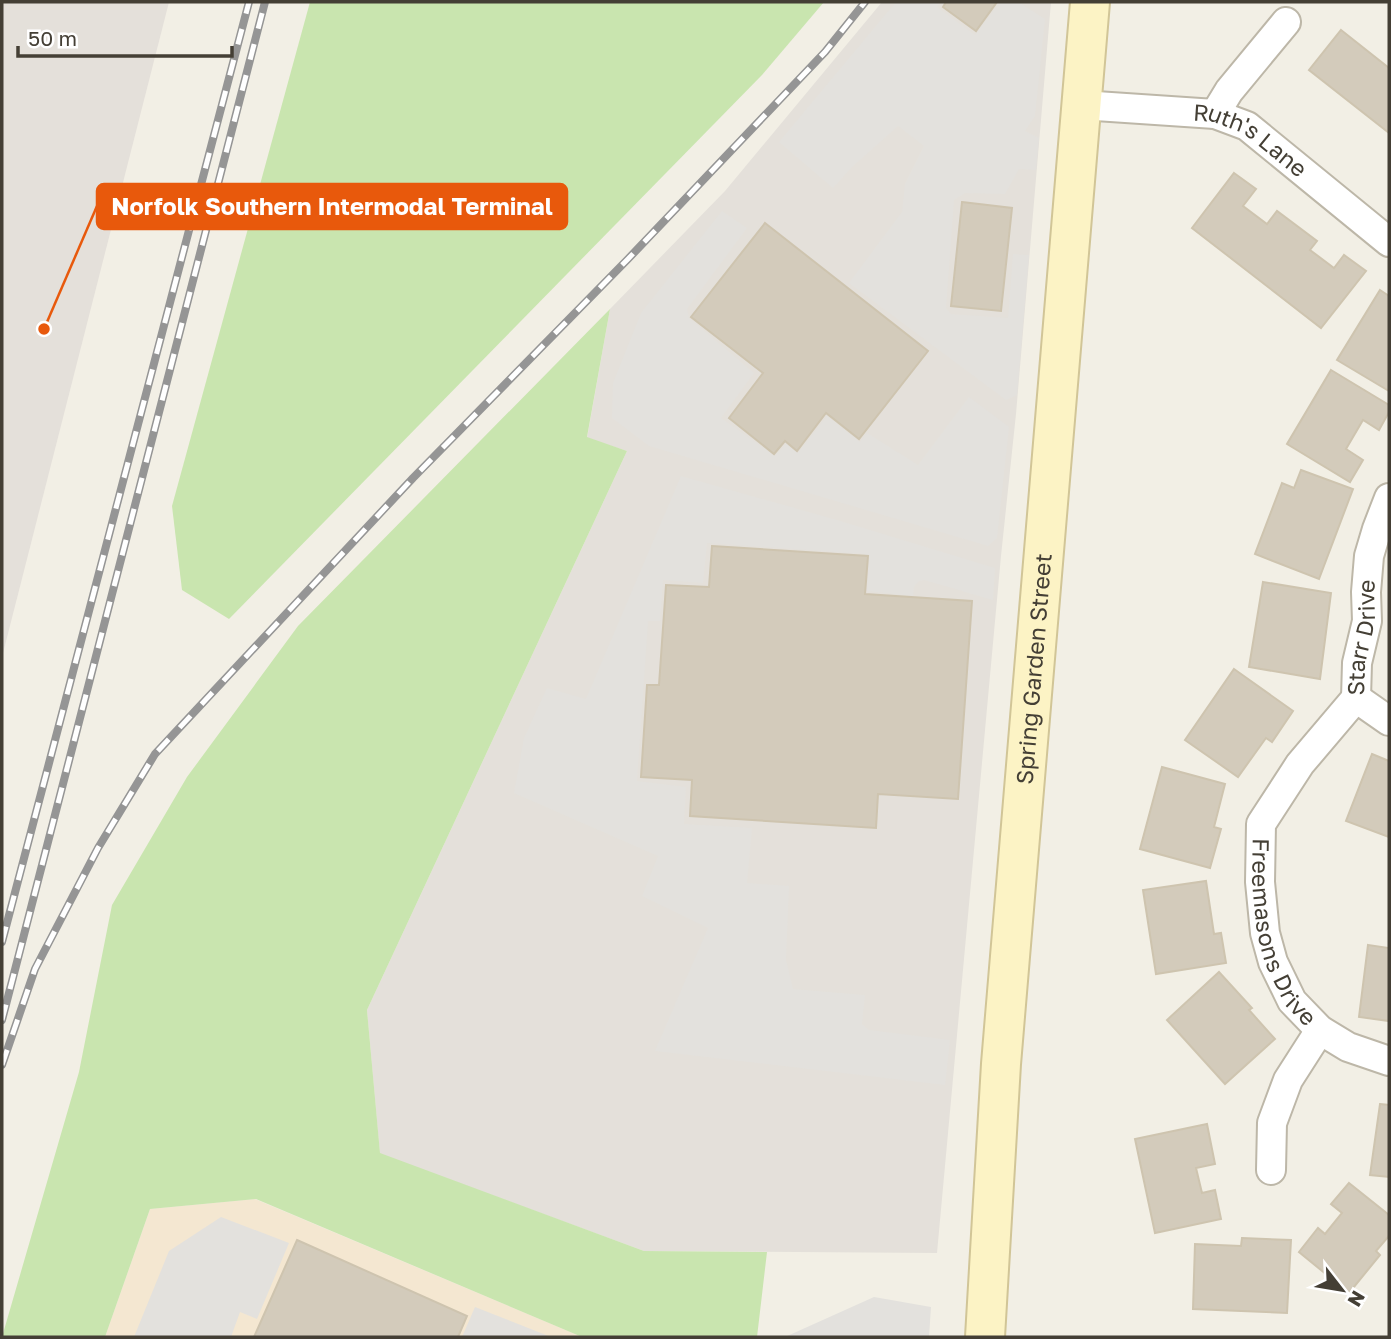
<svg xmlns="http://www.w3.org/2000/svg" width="1391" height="1339" font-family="'Golos Text',sans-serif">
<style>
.commercial{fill:#f4e7d1}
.industrial{fill:#e4e0da}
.green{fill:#c9e5af}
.parking{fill:#e3e1dd}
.building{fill:#d3cbbb;stroke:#cec4af;stroke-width:2}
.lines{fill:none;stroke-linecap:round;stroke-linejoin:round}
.minor-casing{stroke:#bdb7a8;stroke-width:32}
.secondary-casing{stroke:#d1c597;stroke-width:42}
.minor{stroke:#fff;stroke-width:28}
.secondary{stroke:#fcf3c5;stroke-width:38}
.rail-casing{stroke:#959595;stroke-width:8}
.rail{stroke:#fff;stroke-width:5;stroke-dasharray:16;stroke-linecap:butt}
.labels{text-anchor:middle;stroke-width:5;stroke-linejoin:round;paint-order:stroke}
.street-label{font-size:23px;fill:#443f35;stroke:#fff}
.leader{fill:none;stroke:#e8590c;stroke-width:2.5}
.callout-dot{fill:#e8590c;stroke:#fff;stroke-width:2.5}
.callout{fill:#e8590c;stroke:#e8590c;stroke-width:2.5}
.callout-label{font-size:24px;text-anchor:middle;font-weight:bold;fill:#fff}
</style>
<rect width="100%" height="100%" fill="#f2efe5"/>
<path class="commercial" d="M255,1199L582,1337H105L150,1209Z"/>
<g class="industrial">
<path d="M2,2H169L2,657Z"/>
<path d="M882,2H1051L1016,414L1001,556L937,1253L644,1251L380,1154L367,1010L627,451L587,438L610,309L725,191Z"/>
</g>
<g class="green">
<path d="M310,2H824L762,75L229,619L182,590L172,506Z"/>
<path d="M610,309L587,437L627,451L367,1010L380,1153L644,1251L767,1252L757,1337H582L256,1199L150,1209L105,1337H2L79,1072L112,905L187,777L298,626Z"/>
</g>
<g class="parking">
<path d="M896,2H940L937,7L975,35L1000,2H1018L1045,19L1035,116L1025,131L1039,138L1036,170L1019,169L1005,194L965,193L954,200L946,308L951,314L1008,318L1013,254L1029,255L1017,395L1006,400L849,283L902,212L905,184L924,146L898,126L852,167L833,188L779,142Z"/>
<path d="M722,211L747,228L687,309L689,318L754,373L721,418L775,456L786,444L798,453L827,416L860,442L867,433L918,465L969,397L1009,427L997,538L988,546L649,446L612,418L613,383L641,313Z"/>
<path d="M681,476L837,520L995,568L993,600L924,580L919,581L914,587L913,596L867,591L869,560L865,554L707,543L703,583L663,580L660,621H648L637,781L686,787L684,824L752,828L747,883L789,886L786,960L793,989L865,995L862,1024L869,1030L950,1040L945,1085L655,1051L708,928L642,896L658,856L514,793L524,738L547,688L586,699Z"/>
<path d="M221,1217L289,1243L257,1319L240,1312L231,1337H134L169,1251Z"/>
<path d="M874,1297L931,1307L929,1337H785Z"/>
<path d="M475,1307L551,1337H462Z"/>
</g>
<g class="building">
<path d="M946,2H997L976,31L943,7Z"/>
<path d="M1341,30L1389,68V133L1309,70Z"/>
<path d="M1234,173L1256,189L1243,206L1267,224L1277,211L1317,241L1310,250L1334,268L1344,255L1366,271L1321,328L1192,228Z"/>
<path d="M962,202L1012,208L1001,311L951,306Z"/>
<path d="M765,223L928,351L859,439L826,413L797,451L785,441L774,454L729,418L763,373L691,317Z"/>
<path d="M1380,290L1389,296V391L1337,360Z"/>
<path d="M1331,370L1389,405V412L1379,430L1363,420L1346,449L1363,460L1350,482L1287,444Z"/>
<path d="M1301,470L1353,489L1319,579L1255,554L1282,483L1294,488Z"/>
<path d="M712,546L868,556L865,594L972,601L958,799L878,794L876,828L690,816L692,780L641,777L647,685H659L666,585L709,587Z"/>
<path d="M1263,582L1331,593L1320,679L1249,667Z"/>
<path d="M1234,669L1293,711L1272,742L1266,738L1238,777L1185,740Z"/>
<path d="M1372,754L1389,761V837L1346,821Z"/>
<path d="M1162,767L1225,784L1214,827L1221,829L1210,868L1140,849Z"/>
<path d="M1206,881L1214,934L1221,933L1226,963L1156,974L1143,890Z"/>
<path d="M1368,945L1389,948V1021L1359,1017Z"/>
<path d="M1219,972L1252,1008L1249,1010L1275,1039L1225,1084L1167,1020Z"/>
<path d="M1380,1104L1389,1105V1177L1370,1175Z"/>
<path d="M1207,1124L1215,1164L1196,1168L1202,1193L1215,1190L1221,1219L1155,1233L1135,1139Z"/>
<path d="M1349,1183L1389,1215V1236L1376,1251L1380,1255L1349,1293L1299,1252L1318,1228L1325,1234L1342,1213L1331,1204Z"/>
<path d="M1242,1238L1291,1240L1287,1313L1193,1309L1195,1244L1241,1246Z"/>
<path d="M297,1240L467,1316L458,1337H254Z"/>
</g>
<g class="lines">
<g class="minor-casing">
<g id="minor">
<path id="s1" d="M1081,105L1215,114L1247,126L1389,242"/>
<path d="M1215,114L1229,91L1286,22"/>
<path id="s2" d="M1356,698L1300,764L1261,824L1260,882L1265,933L1273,962L1292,1001L1320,1030L1348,1047L1389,1061"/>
<path id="s3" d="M1356,698L1357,663L1367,621L1366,592L1369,556L1377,529L1389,498"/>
<path d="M1356,698L1389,721"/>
<path d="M1271,1170L1272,1123L1288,1080L1320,1030"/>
</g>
</g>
<g class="secondary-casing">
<g id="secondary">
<path id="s4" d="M985,1337L1001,1064L1090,2"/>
</g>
</g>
<use href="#minor" class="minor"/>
<use href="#secondary" class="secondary"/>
<g class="rail-casing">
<g id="rail">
<path d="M2,942L249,2"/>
<path d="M2,1020L265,2"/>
<path d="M2,1065L35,969L98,848L155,754L413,478L628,259L825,52L865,2"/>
</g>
</g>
<use href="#rail" class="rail"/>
</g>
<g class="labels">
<g class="street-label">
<text dy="8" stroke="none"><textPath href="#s1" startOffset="177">Ruth's Lane</textPath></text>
<text dy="8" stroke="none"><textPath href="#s3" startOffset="61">Starr Drive</textPath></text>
<text dy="8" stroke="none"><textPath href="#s4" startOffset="670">Spring Garden Street</textPath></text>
<text dy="8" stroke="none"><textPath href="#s2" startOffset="271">Freemasons Drive</textPath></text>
</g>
</g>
<path class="leader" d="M44 329L97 206"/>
<circle class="callout-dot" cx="44" cy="329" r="7"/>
<rect class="callout" x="97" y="184" width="470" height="45" rx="7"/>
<g class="callout-label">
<text x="332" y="215">Norfolk Southern Intermodal Terminal</text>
</g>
<rect width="1391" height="1339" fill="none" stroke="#443f35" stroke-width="7"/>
<g transform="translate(1342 1290) rotate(121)" stroke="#ffffff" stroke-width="5" paint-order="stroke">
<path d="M0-5L12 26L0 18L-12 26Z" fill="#443f35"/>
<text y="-10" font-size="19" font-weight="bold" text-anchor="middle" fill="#443f35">N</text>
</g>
<path d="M18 46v10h214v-10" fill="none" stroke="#443f35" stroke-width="3.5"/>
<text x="28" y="46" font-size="21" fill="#443f35" stroke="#ffffff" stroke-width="5" paint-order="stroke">50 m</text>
</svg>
